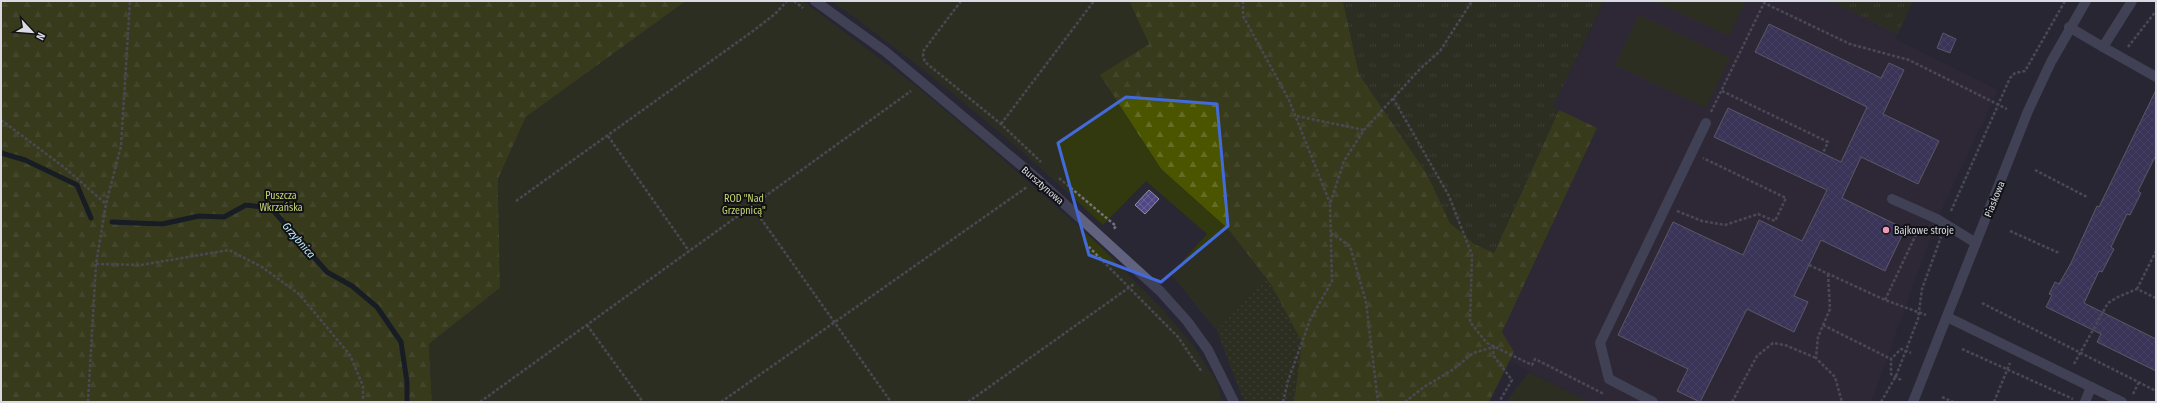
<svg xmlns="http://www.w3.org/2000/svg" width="2157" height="403" font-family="'Fira Sans Condensed',sans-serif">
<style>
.education{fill:#372b3a}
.grass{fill:url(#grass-dots)}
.forest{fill:url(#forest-firs)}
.park{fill:url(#park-tufts)}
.garden{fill:#33390e}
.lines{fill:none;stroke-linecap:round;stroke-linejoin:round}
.stream{stroke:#041014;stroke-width:5}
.building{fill:url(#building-cross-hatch);stroke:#9695a4}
.path{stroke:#73727d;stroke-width:2.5;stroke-dasharray:3 2;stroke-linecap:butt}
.minor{stroke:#60627e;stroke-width:10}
.marked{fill:none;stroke:#436ada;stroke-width:3;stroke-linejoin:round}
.poi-dot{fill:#f09ab6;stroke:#111116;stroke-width:1.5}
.labels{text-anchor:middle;stroke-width:4;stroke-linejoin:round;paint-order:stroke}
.street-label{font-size:10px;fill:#dadae2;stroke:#111116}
.park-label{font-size:10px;fill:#c7d871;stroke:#111116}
.poi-label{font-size:10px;fill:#dadae2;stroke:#111116;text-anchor:start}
.water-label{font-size:11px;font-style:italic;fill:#bfeefc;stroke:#111116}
</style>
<defs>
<pattern id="grass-dots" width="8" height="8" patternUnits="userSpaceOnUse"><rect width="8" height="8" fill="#33390e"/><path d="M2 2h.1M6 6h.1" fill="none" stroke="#505531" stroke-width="1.8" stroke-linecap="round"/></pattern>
<pattern id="forest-firs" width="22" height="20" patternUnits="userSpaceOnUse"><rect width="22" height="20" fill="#4b5500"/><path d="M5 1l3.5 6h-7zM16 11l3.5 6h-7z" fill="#646d25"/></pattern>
<pattern id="park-tufts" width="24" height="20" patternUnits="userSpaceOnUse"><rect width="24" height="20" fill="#33390e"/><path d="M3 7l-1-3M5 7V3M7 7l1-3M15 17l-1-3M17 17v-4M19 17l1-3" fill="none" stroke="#505531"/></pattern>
<pattern id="building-cross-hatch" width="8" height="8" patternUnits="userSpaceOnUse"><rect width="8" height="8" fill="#504785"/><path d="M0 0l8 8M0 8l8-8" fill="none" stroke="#696196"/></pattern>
</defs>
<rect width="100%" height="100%" fill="#282733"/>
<path class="education" d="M1605,1H1913L1895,39L1998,90L1937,219L1871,402H1589L1510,361L1514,352L1502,332L1597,129L1553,107Z"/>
<path class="grass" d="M1265,277L1272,286L1302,342L1294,402H1244L1217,331Z"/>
<g class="forest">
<path d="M1,1H686L526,117L498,179L500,288L429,344L432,402H1Z"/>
<path d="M1129,1H1343L1359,74L1427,174L1450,223L1494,253L1559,110L1597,128L1502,332L1514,352L1489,402H1294L1302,342L1272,286L1228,229L1161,169L1099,74L1149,44Z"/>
</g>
<g class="park">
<path d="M1343,1H1604L1553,107L1559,110L1494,253L1474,244L1450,223L1427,174L1359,74Z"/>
<path d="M1831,1H1913L1898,34Z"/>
</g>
<g class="garden">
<path d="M686,1H803L917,87L992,150L1099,245L1163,310L1195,348L1218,384L1222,402H432L429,344L500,288L498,179L526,117Z"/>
<path d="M832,1H1129L1149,44L1100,75L1161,169L1228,229L1265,277L1217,331L1171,274L1207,234L1146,181L1103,225C1018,145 927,69 832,1Z"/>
<path d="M1655,1H1746L1729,36Z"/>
<path d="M1639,15L1730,58L1706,108L1615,65Z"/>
<path d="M1529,372L1589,402H1506Z"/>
</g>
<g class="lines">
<g class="stream">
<path d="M1,153L25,160L77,185L91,218"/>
<path d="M112,222L162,224L199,216L224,217L246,205L271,208L327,272L352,286L377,307L401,342L407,382V402"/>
</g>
</g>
<g class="building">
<path d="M1769,24L1881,78L1889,63L1904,70L1883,114L1939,141L1918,184L1861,157L1842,198L1905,229L1885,271L1821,240L1794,296L1808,302L1794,332L1747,309L1700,402L1677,391L1688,369L1618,335L1673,222L1743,255L1759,220L1802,241L1827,190L1714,137L1728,108L1841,162L1867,107L1755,52Z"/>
<path d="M1943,33L1956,39L1950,53L1937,48Z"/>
<path d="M2156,90V155L2138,191L2141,193L2130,215L2127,214L2111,247L2114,249L2102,272L2099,271L2084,303L2156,339V371L2097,342L2101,334L2046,307L2052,295L2049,294L2055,282L2059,284L2071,263L2097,206L2099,207Z"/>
<path d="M1149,190L1159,199L1145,214L1135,205Z"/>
</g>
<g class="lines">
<g class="path">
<path d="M794,1L803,8"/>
<path d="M961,1L924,50L923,56L925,62L1001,124L1041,162"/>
<path d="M1243,1V16L1289,100L1330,203"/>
<path d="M2128,47L2156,11"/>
<path d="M1722,91L1828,142L1823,153"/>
<path d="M1393,98L1449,196L1472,255L1470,322L1487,343L1532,365L1535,359L1602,393L1603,391"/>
<path d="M1711,112L1764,3L1850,44L1909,60L2007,109"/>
<path d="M1297,116L1364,130"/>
<path d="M1,120L65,168L106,204"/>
<path d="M1001,124L1094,1"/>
<path d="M608,136L689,251"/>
<path d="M2035,170L2087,197"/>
<path d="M1059,178L1116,226L1113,230"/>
<path d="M516,201L753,31L775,14L787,1"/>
<path d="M752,206L891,402"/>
<path d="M1677,211L1702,221L1725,225L1758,214L1775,221L1786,198L1703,158"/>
<path d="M1951,211L2010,78L2015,73L2025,71L2065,1"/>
<path d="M2010,231L2059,253"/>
<path d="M1331,233L1350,246L1366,302L1378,402"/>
<path d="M1085,243L1178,337L1202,372"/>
<path d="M96,264L141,265L229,250L262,267L299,294L350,355L363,386V402"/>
<path d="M1809,265L1885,300L1926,315"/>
<path d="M1828,274L1830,309L1818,337L1816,358L1835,377L1842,402"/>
<path d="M2137,289L2156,251"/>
<path d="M1885,300L1920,226"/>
<path d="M1982,303L2156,391"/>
<path d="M587,325L643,402"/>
<path d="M1823,325L1891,359"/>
<path d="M1962,349L2073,399"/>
<path d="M2074,364L2108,303L2118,297L2137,289L2156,298"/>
<path d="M1901,380L1891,374V359L1901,349L1911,353"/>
<path d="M2133,394L2139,382"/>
<path d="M1942,397L1953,402"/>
<path d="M88,402L96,264L106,204L121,146L130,1"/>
<path d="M480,402L911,91"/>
<path d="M721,402L1027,187"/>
<path d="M968,402L1134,284"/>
<path d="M1283,402L1288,381L1310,320L1332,281L1330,204L1344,161L1364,130L1420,69L1440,51L1472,1"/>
<path d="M1405,402L1424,387L1454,369L1473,353L1494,347L1493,355L1512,380L1499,402"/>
<path d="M1732,402L1757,356L1773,343L1785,345L1816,358"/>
<path d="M1881,402L1896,376L1918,319L1922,289L1941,237"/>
<path d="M1994,402L2010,363"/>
</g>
<g class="minor">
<path d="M815,1L886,52L1035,177L1160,291L1187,321L1208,350L1234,402"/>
<path d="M2069,27L2103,47L2132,1"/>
<path d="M2103,47L2156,77"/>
<path d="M1892,199L1937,219L1976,243"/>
<path d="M1947,317L2122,402"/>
<path d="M1653,402L1609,379L1600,343L1706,123"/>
<path d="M1913,402L2028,111L2051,62L2086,1"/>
<path d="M2085,402L2091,387"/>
</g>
</g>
<path d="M0 0H2157V403H0ZM1126,97L1217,104L1228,226L1161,282L1089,255L1058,143Z" fill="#282733" fill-opacity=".55" fill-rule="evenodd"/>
<path class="marked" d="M1126,97L1217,104L1228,226L1161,282L1089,255L1058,143Z"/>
<circle class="poi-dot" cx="1886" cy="230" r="4"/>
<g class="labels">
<g class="street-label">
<text transform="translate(1043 185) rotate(41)" y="4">Bursztynowa</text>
<text transform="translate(1994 199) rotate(-68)" y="4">Piaskowa</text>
</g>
<g class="park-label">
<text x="281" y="199">Puszcza<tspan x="281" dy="12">Wkrzańska</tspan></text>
<text x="744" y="202">ROD "Nad<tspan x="744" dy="12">Grzepnicą"</tspan></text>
</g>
<g class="poi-label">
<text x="1894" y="234">Bajkowe stroje</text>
</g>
<g class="water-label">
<text transform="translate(299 240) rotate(49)" y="4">Grzybnica</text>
</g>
</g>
<rect width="2157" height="403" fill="none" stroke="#dadae2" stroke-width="4"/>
<g transform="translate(32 32) rotate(116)" stroke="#111116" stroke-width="3" paint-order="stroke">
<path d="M0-3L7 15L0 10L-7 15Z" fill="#dadae2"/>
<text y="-6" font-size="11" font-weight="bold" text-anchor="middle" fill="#dadae2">N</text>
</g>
</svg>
